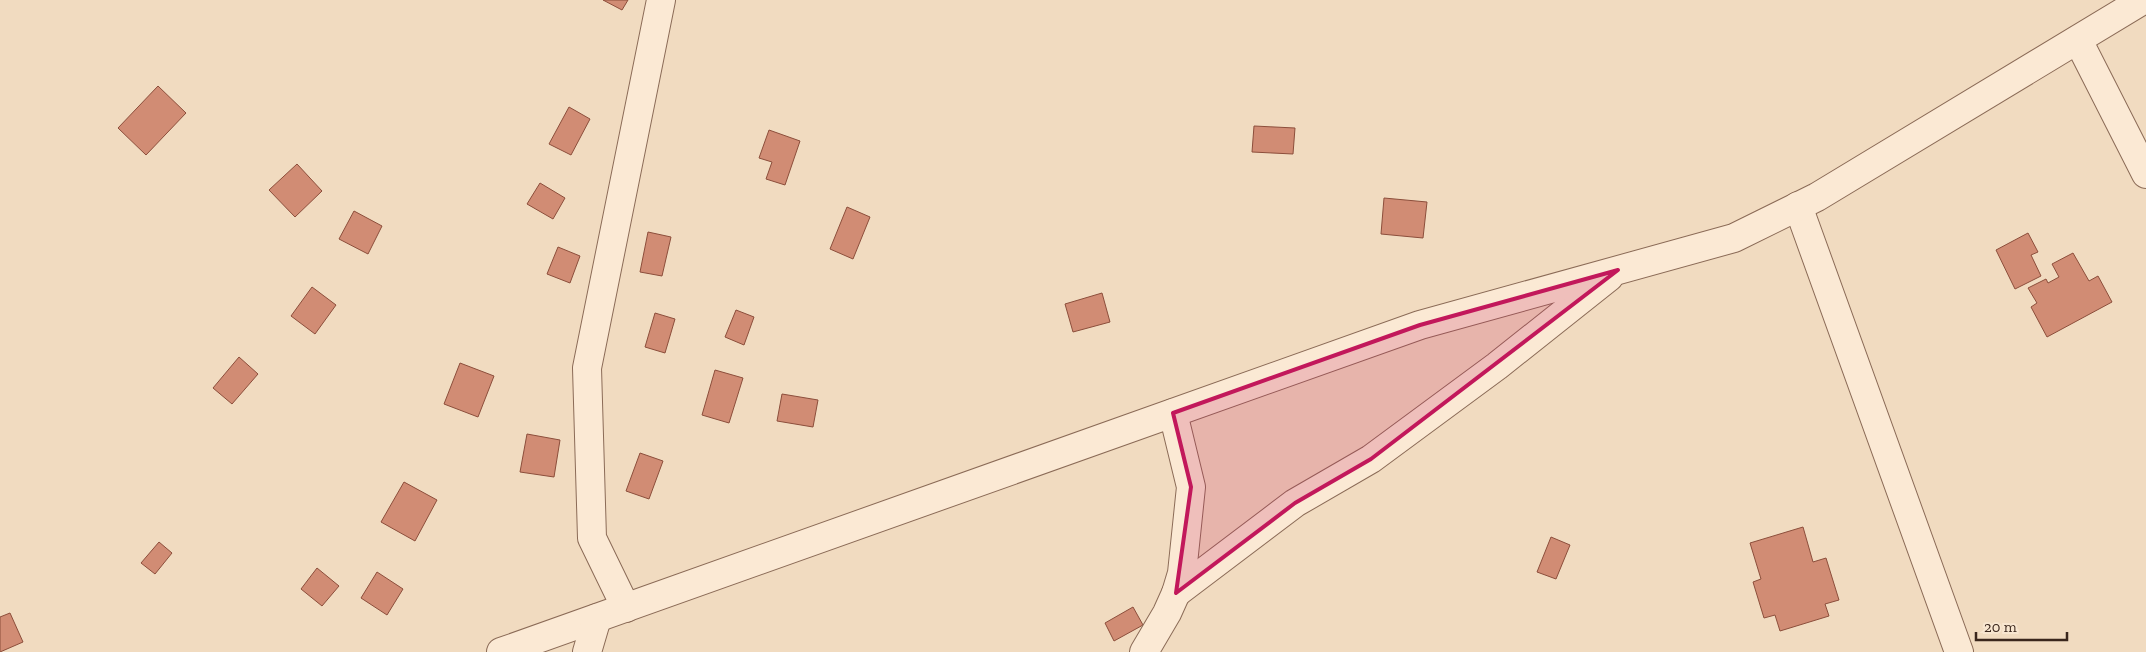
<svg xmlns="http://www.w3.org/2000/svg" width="2146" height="652" font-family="'Zilla Slab',serif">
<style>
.building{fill:#d18c74;stroke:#8c4e3b}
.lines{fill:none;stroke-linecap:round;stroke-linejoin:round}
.minor-casing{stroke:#8b6b57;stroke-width:30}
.minor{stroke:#fbe9d4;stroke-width:28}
.marked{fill:#c2185b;fill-opacity:0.2;stroke:#c2185b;stroke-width:4;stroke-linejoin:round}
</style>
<rect width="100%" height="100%" fill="#f1dbc0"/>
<g class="building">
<path d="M603,0H628L622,10Z"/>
<path d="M158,86L186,113L146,155L118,128Z"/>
<path d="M569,107L590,119L571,155L549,144Z"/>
<path d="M1254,126L1295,128L1293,154L1252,152Z"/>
<path d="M769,130L800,141L785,185L766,179L772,162L759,158Z"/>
<path d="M297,164L322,191L295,217L269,190Z"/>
<path d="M540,183L565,198L553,219L527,204Z"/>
<path d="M1384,198L1427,202L1423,238L1381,234Z"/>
<path d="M847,207L870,217L853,259L830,249Z"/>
<path d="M354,211L382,226L368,254L339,239Z"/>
<path d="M648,232L671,237L662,276L640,272Z"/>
<path d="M2028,233L2038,252L2031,255L2041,276L2015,289L1996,250Z"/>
<path d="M558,247L580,256L570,283L547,274Z"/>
<path d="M2073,253L2089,281L2098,276L2112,302L2047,337L2031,307L2037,303L2028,288L2046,279L2048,283L2059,277L2052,264Z"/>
<path d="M312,287L336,305L315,334L291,316Z"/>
<path d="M1102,293L1110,322L1073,332L1065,304Z"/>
<path d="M736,310L754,317L744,345L725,337Z"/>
<path d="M655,313L675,319L665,353L645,347Z"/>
<path d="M239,357L258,374L232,404L213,388Z"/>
<path d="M460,363L494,376L478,417L444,404Z"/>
<path d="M715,370L743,378L729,423L702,415Z"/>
<path d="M782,394L818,400L813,427L777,421Z"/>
<path d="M527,434L560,440L554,477L520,472Z"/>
<path d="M640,453L663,461L649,499L626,491Z"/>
<path d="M404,482L437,500L415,541L381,522Z"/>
<path d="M1803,527L1813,562L1826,558L1839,600L1825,604L1829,616L1780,631L1775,615L1764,618L1753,582L1761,579L1750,543Z"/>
<path d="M1551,537L1570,545L1556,579L1537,572Z"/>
<path d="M159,542L172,553L155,574L141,563Z"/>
<path d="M317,568L339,586L322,606L301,589Z"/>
<path d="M377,572L403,589L387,615L361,598Z"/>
<path d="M1133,607L1143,625L1114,641L1105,623Z"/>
<path d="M10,613L23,642L0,652V617Z"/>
</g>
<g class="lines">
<g class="minor-casing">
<g id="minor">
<path d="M2078,40L2146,174"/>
<path d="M1798,206L1959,652"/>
<path d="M1176,593L1295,503L1371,459L1497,366L1609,277"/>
<path d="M626,608L592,538L587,368L661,0"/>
<path d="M501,652L1420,325L1734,238L1817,197L2143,0"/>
<path d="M587,652L597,618"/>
<path d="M1144,652L1167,613L1176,593L1182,573L1191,487L1173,413"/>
</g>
</g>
<use href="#minor" class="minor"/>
</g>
<path class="marked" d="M1618,270L1371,459L1295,503L1176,593L1191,487L1173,413L1420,325Z"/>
<path d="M1976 632v8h91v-8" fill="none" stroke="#3a261c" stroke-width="2.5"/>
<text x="1984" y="632" font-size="15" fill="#3a261c" stroke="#f8e6d0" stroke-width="4" paint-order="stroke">20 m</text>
</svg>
